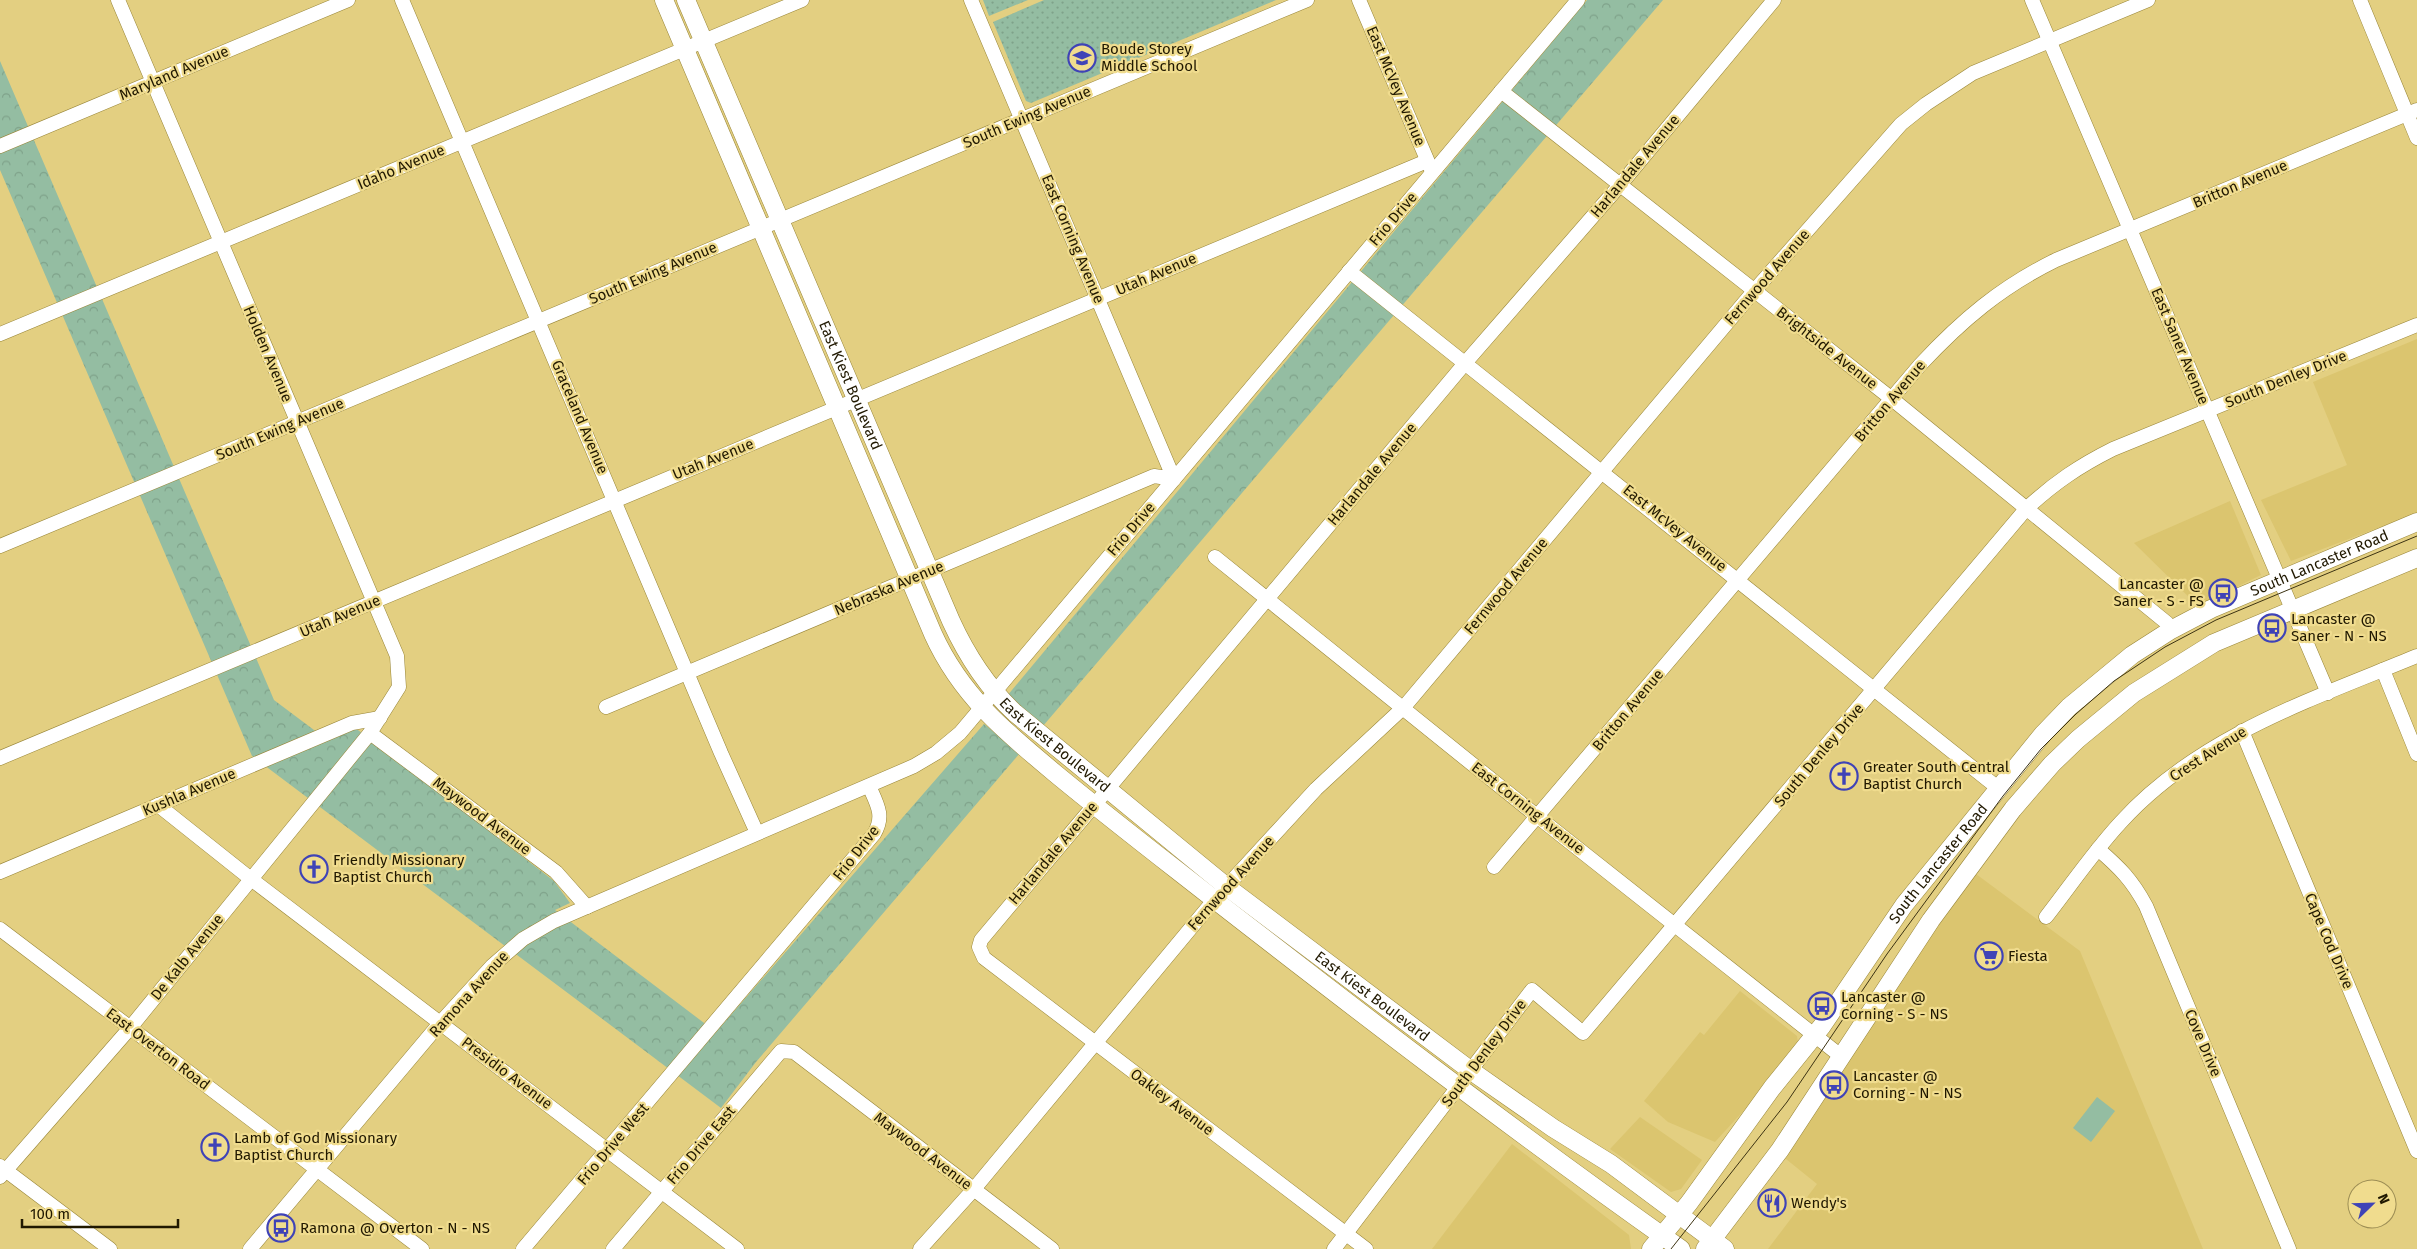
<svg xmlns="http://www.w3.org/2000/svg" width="2417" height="1249" font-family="'Fira Sans',sans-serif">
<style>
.built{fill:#dbc56f}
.grass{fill:url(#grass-dots)}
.park{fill:url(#park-crowns)}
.pitch{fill:#94bda2}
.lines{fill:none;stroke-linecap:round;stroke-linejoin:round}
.minor-casing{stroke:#988537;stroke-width:15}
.major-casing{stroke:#988537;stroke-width:19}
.minor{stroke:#fff;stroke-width:14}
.major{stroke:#fff;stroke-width:18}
.tram{stroke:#3d3313;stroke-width:1}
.labels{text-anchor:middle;stroke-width:4.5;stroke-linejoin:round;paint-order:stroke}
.poi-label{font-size:15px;fill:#201800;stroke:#f0dc8e;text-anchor:start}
.street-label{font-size:15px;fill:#201800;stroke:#f0dc8e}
</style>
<defs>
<pattern id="grass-dots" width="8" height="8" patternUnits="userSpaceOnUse" patternTransform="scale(1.25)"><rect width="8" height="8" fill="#94bda2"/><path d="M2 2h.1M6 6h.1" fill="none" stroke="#7fa28a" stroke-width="1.8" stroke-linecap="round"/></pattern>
<pattern id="park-crowns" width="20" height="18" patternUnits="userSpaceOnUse" patternTransform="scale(1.25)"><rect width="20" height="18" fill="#94bda2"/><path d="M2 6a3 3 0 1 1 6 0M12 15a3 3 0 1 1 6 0" fill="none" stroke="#7fa28a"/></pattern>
</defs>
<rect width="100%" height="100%" fill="#e3cf81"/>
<g class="built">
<path d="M2417,339V513L2291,561L2261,500L2347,465L2313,382Z"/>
<path d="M2230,501L2261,575L2198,606L2134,543Z"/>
<path d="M1976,874L2080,951L2203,1249H1768L1817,1184L1781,1155L1889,995Z"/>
<path d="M1740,991L1797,1036L1798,1043L1767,1085L1715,1142L1668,1122L1644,1101L1700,1032L1704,1035Z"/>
<path d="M1640,1117L1702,1160L1681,1189L1671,1192L1610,1149Z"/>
<path d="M1512,1144L1629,1235L1631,1249H1432Z"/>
</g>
<g class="grass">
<path d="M983,0H1028L989,16Z"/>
<path d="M1044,0H1276L1031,103L1026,101L993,22Z"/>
</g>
<g class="park">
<path d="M1587,0H1663L1043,726L1007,696Z"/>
<path d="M0,61L274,700L326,739L354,727L554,881L570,903L555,910L716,1032L984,724L1020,753L756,1062L721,1108L252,756L0,170Z"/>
</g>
<path class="pitch" d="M2097,1097L2115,1111L2091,1142L2073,1128Z"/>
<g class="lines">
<g class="minor-casing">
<g id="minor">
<path d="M402,0L721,753L757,833"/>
<path d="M1359,0L1431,169"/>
<path d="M2032,0L2328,693"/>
<path d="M2360,0L2417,138"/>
<path d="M1501,91L1892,399L2167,623L2171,630"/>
<path d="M0,146L348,0"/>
<path d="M1349,271L1998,788"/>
<path d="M0,334L802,0"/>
<path d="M0,546L1307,0"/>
<path d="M1215,557L1538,817L1842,1057"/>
<path d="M2383,670L2417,754"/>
<path d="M606,707L1154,476L1174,479L971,0"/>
<path d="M2242,731L2417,1151"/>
<path d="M370,733L556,872L587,907"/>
<path d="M0,758L1427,161"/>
<path d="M158,805L251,879L737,1249"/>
<path d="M2098,849C2120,868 2132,880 2146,906L2289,1249"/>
<path d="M1494,867L1920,365C1962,320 2001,287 2056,260L2417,110"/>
<path d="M0,872L352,723L380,718"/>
<path d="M2046,917C2071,885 2094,851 2121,822C2199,736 2313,699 2417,656"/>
<path d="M0,929L422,1249"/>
<path d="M0,1166L110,1249"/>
<path d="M0,1177L130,1028L370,733L399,687L397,656L118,0"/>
<path d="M250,1249L441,1022L492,966L523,939L554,921L914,766L936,753L960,733L1578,0"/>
<path d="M523,1249L874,834C885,816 877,804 869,786"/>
<path d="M613,1249L781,1051L794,1052L1052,1249"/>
<path d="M920,1249L974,1189L1215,899L1316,789L1404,707L1754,291L1901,124L1926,104L1973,73L2148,0"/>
<path d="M1334,1249L1532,990L1583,1033L2026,509C2054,483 2079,466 2113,449L2417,325"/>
<path d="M1366,1249L984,958L979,947L981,940L1466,362L1620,185L1774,0"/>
</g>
</g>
<g class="major-casing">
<g id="major">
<path d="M664,0L933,634C962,698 1009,735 1062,779C1112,820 1164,860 1215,900C1368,1019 1522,1137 1681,1249"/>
<path id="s1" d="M686,0L951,621C967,656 986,686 1015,713L1227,887L1470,1070L1553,1128L1611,1164L1725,1249"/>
<path id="s2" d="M1651,1249L1689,1203L1772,1088L1822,1026L1904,905L2043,734L2069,707L2132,655L2171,630L2211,609L2417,522"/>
<path d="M1705,1249L1780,1150L1931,920L2013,809L2052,764L2078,739L2134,693L2214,643L2417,558"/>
</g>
</g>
<use href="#minor" class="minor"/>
<use href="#major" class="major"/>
<path class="tram" d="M1671,1249L1787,1102L1887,954L2003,796L2041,749L2076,714L2114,681L2165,647L2216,620L2417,536"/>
</g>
<defs>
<g id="school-ring" transform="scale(1.4375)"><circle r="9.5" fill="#f0dc8e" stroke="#3f43b7" stroke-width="1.5"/><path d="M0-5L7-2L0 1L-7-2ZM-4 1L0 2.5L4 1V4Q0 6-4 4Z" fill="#3f43b7"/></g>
<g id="bus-ring" transform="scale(1.4375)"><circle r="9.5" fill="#f0dc8e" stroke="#3f43b7" stroke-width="1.5"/><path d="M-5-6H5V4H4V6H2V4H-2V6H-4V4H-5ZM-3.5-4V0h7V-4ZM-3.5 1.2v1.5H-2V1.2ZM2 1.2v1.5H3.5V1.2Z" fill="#3f43b7"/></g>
<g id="church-ring" transform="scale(1.4375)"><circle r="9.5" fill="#f0dc8e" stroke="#3f43b7" stroke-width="1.5"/><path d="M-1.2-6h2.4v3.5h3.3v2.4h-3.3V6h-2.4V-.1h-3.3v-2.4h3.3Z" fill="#3f43b7"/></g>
<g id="supermarket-ring" transform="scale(1.4375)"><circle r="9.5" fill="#f0dc8e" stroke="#3f43b7" stroke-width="1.5"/><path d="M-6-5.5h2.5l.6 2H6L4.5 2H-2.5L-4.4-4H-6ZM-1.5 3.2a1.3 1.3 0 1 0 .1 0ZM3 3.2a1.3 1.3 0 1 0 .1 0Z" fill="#3f43b7"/></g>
<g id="restaurant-ring" transform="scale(1.4375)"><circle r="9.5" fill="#f0dc8e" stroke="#3f43b7" stroke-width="1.5"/><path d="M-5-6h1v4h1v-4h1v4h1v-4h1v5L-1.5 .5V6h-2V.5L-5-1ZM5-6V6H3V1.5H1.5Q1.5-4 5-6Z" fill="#3f43b7"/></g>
</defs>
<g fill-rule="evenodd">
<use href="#school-ring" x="1082" y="58"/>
<use href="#bus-ring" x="2223" y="593"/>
<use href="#bus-ring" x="2272" y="628"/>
<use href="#church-ring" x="1844" y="776"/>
<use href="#church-ring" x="314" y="869"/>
<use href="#supermarket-ring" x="1989" y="956"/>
<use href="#bus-ring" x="1822" y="1006"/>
<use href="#bus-ring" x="1834" y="1085"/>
<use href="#church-ring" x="215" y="1147"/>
<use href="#restaurant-ring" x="1772" y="1203"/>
<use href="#bus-ring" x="281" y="1228"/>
</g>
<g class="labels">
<g class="poi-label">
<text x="1101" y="54">Boude Storey<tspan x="1101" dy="17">Middle School</tspan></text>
<text x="2204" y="589" text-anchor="end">Lancaster @<tspan x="2204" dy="17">Saner - S - FS</tspan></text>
<text x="2291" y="624">Lancaster @<tspan x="2291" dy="17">Saner - N - NS</tspan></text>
<text x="1863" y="772">Greater South Central<tspan x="1863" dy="17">Baptist Church</tspan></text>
<text x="333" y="865">Friendly Missionary<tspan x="333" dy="17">Baptist Church</tspan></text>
<text x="2008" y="961">Fiesta</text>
<text x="1841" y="1002">Lancaster @<tspan x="1841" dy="17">Corning - S - NS</tspan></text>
<text x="1853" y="1081">Lancaster @<tspan x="1853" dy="17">Corning - N - NS</tspan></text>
<text x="234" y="1143">Lamb of God Missionary<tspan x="234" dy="17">Baptist Church</tspan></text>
<text x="1791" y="1208">Wendy's</text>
<text x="300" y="1233">Ramona @ Overton - N - NS</text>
</g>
<g class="street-label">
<text transform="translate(174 73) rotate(-23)" y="5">Maryland Avenue</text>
<text transform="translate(1396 86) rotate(67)" y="5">East McVey Avenue</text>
<text transform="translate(1027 117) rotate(-23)" y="5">South Ewing Avenue</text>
<text transform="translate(1635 166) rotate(-50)" y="5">Harlandale Avenue</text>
<text transform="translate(401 167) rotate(-23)" y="5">Idaho Avenue</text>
<text transform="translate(2240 184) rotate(-23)" y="5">Britton Avenue</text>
<text transform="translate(1393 219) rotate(-50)" y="5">Frio Drive</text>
<text transform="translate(1073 239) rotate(67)" y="5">East Corning Avenue</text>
<text transform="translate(653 273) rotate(-23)" y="5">South Ewing Avenue</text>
<text transform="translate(1156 274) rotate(-23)" y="5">Utah Avenue</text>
<text transform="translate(1767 277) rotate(-49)" y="5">Fernwood Avenue</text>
<text transform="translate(2180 346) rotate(67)" y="5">East Saner Avenue</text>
<text transform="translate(1827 348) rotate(38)" y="5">Brightside Avenue</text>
<text transform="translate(268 354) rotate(67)" y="5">Holden Avenue</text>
<text transform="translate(2286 379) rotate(-22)" y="5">South Denley Drive</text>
<text dy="5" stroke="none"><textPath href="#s1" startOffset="419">East Kiest Boulevard</textPath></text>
<text transform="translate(1890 401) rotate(-50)" y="5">Britton Avenue</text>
<text transform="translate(580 417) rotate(67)" y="5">Graceland Avenue</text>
<text transform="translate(280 429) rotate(-23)" y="5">South Ewing Avenue</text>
<text transform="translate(713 459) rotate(-22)" y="5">Utah Avenue</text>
<text transform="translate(1372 474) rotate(-50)" y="5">Harlandale Avenue</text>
<text transform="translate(1675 528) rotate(39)" y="5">East McVey Avenue</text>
<text transform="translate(1131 529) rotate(-50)" y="5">Frio Drive</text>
<text dy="5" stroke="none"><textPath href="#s2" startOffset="976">South Lancaster Road</textPath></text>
<text transform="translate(1506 586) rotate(-50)" y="5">Fernwood Avenue</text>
<text transform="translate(889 588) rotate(-23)" y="5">Nebraska Avenue</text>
<text transform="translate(340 616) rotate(-23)" y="5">Utah Avenue</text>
<text transform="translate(1628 710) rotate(-50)" y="5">Britton Avenue</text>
<text dy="5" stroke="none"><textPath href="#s1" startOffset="839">East Kiest Boulevard</textPath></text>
<text transform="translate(2208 754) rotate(-33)" y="5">Crest Avenue</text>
<text transform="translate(1819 755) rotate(-50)" y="5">South Denley Drive</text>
<text transform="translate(189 792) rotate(-23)" y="5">Kushla Avenue</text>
<text transform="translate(1528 808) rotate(38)" y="5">East Corning Avenue</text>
<text transform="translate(482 816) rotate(37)" y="5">Maywood Avenue</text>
<text transform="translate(856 853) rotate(-52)" y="5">Frio Drive</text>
<text transform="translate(1053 853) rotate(-50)" y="5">Harlandale Avenue</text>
<text dy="5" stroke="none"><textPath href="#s2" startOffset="481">South Lancaster Road</textPath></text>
<text transform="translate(1231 883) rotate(-48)" y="5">Fernwood Avenue</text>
<text transform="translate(2329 941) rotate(67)" y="5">Cape Cod Drive</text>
<text transform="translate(187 957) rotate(-51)" y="5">De Kalb Avenue</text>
<text transform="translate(469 994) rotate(-48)" y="5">Ramona Avenue</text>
<text dy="5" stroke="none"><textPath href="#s1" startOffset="1244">East Kiest Boulevard</textPath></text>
<text transform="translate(2203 1043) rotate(67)" y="5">Cove Drive</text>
<text transform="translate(158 1049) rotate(37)" y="5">East Overton Road</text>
<text transform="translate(1484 1053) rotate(-53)" y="5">South Denley Drive</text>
<text transform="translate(507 1073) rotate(37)" y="5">Presidio Avenue</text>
<text transform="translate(1172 1102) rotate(37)" y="5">Oakley Avenue</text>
<text transform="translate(613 1144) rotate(-50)" y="5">Frio Drive West</text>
<text transform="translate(701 1145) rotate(-50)" y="5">Frio Drive East</text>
<text transform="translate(923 1151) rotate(37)" y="5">Maywood Avenue</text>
</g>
</g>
<g transform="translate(2372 1204) rotate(67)"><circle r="24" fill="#f0dc8e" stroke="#9d8e55"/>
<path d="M0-4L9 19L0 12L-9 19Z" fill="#3f43b7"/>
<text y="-8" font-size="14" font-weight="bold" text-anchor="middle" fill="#201800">N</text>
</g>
<path d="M22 1219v8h156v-8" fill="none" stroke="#201800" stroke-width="2.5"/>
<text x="30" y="1219" font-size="15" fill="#201800" stroke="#f0dc8e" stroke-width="4" paint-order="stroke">100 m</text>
</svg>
